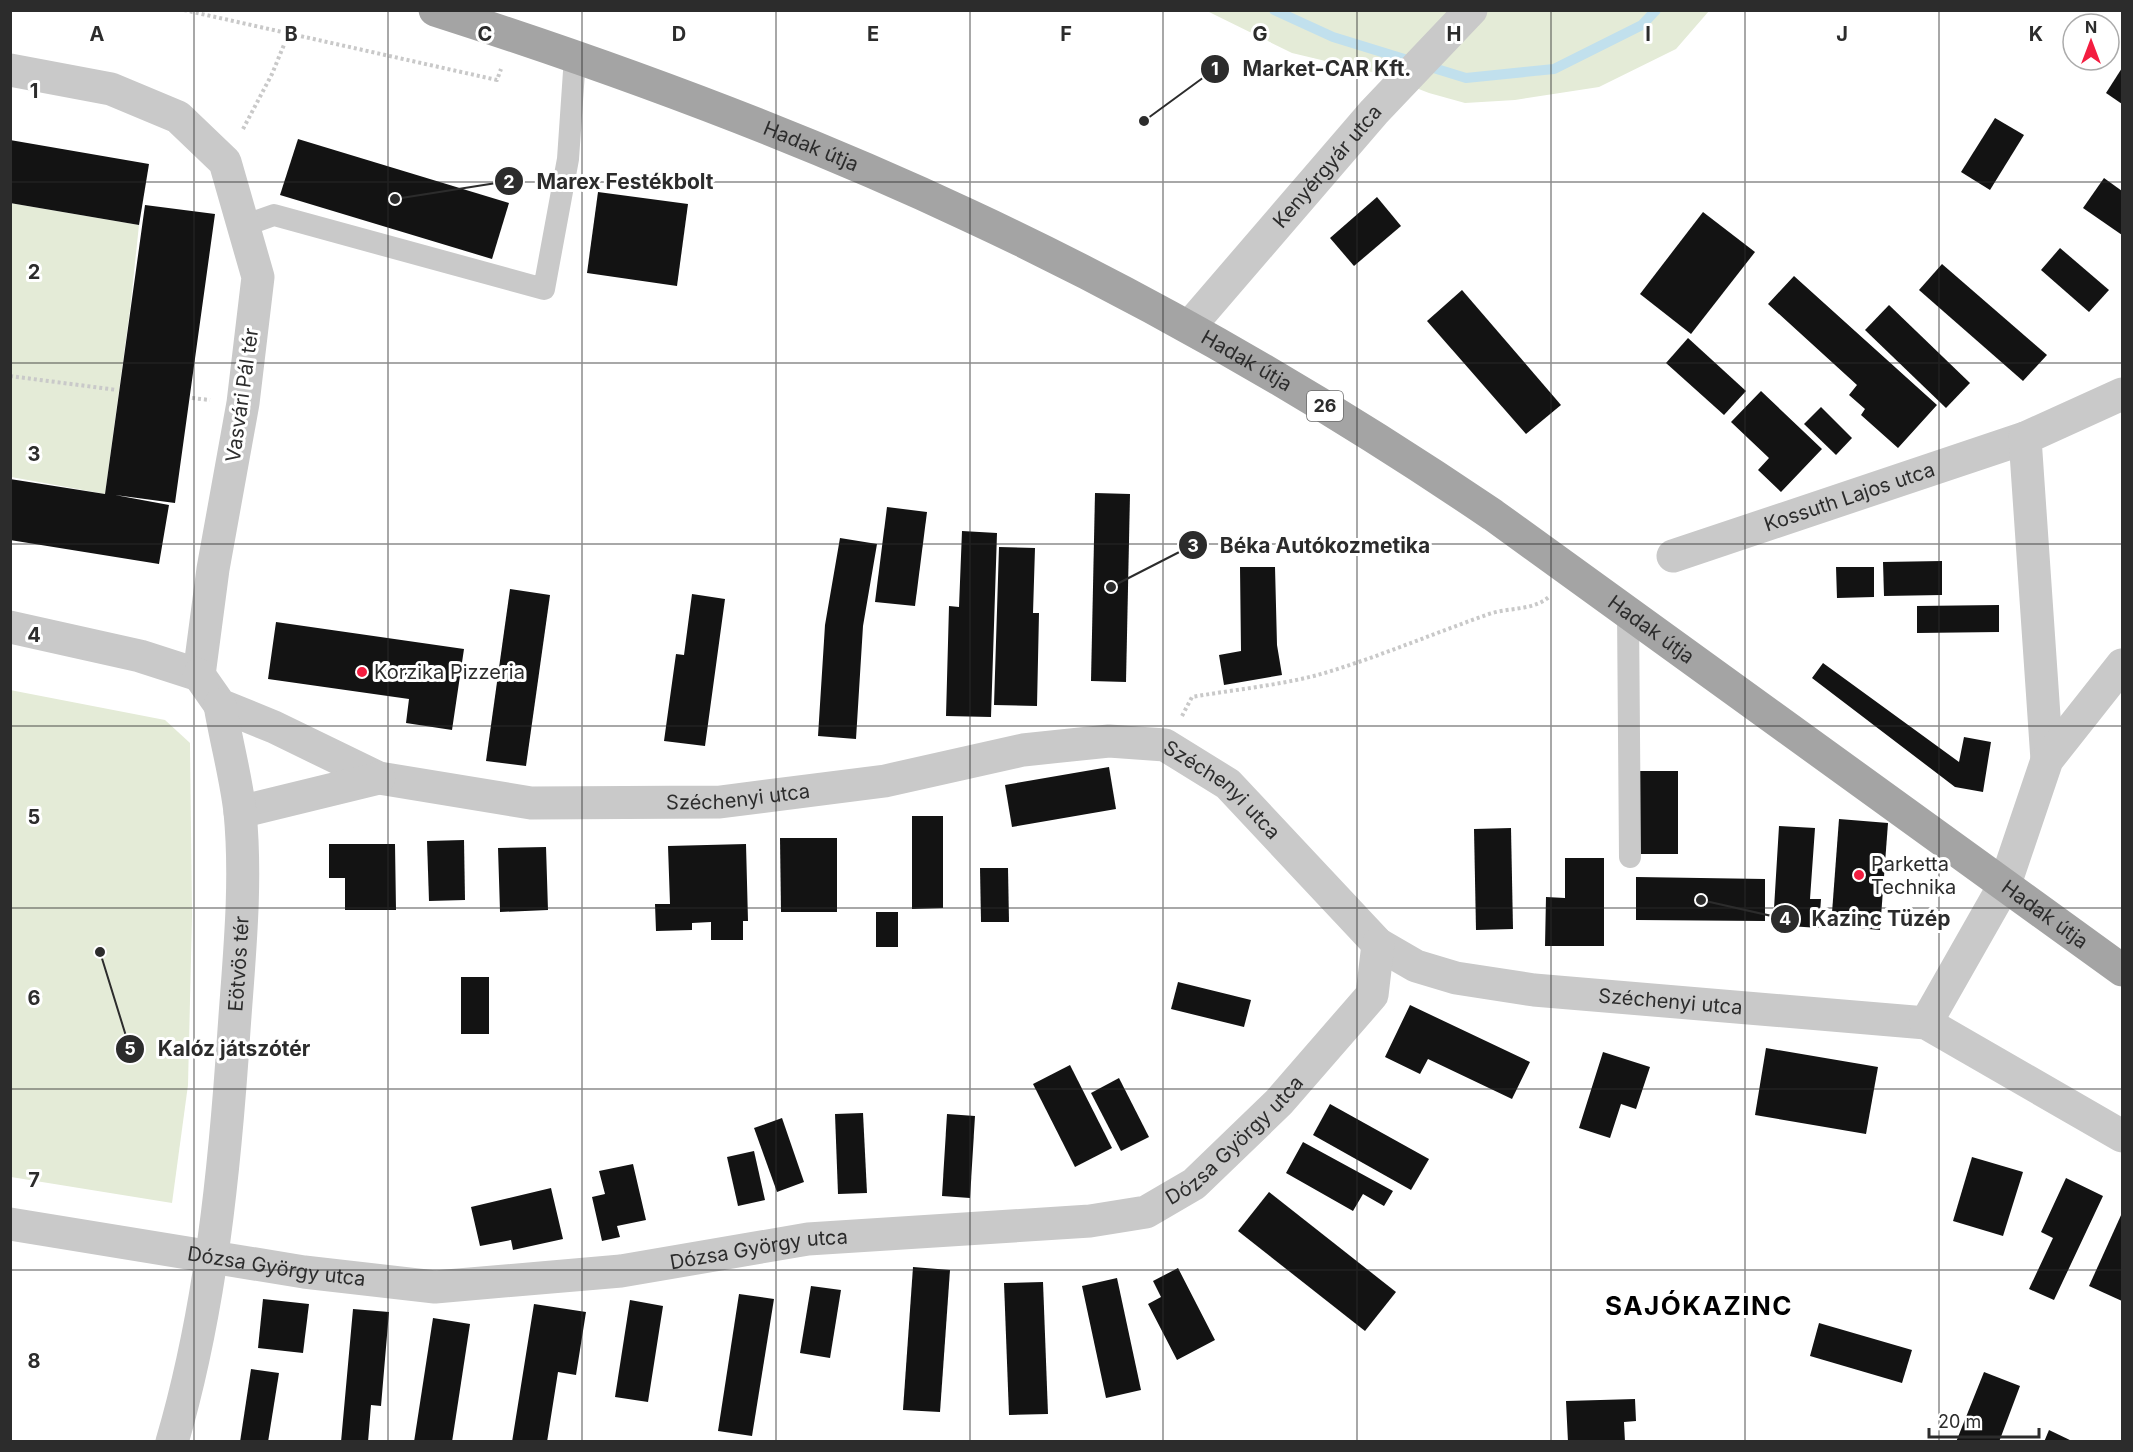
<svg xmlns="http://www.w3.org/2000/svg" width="2133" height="1452" font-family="Inter,sans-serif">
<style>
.green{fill:#e4ebd7}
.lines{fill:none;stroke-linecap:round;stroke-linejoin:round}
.stream{stroke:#c1e0ed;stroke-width:10}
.building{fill:#131313}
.path{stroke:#c9c9c9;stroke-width:4;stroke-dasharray:3 3;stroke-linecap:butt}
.service{stroke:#c9c9c9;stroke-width:22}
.minor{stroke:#c9c9c9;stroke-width:33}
.primary{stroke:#a4a4a4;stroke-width:33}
.grid{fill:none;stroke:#2c2c2c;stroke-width:1.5;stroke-opacity:0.55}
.poi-dot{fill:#f31d40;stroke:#fff;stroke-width:2}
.labels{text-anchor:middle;stroke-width:6;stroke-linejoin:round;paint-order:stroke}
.shield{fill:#fff;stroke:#6b6b6b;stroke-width:1.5}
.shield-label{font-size:18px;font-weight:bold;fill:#2c2c2c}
.street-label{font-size:20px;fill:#2c2c2c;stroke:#fff}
.poi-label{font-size:20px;fill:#2c2c2c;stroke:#fff;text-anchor:start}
.district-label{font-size:26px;font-weight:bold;letter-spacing:1.5px;fill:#000;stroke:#fff}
.grid-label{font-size:20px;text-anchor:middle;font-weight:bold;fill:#2c2c2c;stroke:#fff;stroke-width:6;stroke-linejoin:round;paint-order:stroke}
.leader{fill:none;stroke:#2c2c2c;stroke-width:2}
.callout-dot{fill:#2c2c2c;stroke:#fff;stroke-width:2}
.mark-label{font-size:18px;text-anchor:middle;font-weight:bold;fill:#fff}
.callout-label{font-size:21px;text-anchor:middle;font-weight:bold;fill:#2c2c2c;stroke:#fff;stroke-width:6;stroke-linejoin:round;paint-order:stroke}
</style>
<rect width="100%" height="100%" fill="#fff"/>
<g class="green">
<path d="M1207,11H1709L1676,49L1599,87L1515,100L1465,103L1429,93L1380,74L1292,53Z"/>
<path d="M10,203L139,225L130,310L105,494L11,477Z"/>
<path d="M10,690L165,720L190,743L192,916L188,1085L172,1203L11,1177Z"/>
</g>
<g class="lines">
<path class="stream" d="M1274,10L1333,37L1466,78L1554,69L1642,25L1656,10"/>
</g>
<g class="building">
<path d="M2122,68V104L2106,93Z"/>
<path d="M1995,118L2024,135L1990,190L1961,172Z"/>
<path d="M298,139L509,203L492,259L280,195Z"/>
<path d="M10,140L149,164L139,225L10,203Z"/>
<path d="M2104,178L2122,191V235L2083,208Z"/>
<path d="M598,192L688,204L677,286L587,273Z"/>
<path d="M1377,197L1401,226L1354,266L1330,238Z"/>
<path d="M145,205L215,214L175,503L115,495L169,505L159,564L10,540V479L105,494Z"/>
<path d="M1703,212L1755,252L1691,334L1640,294Z"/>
<path d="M2060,248L2109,290L2089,312L2041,270Z"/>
<path d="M1942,264L2047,355L2023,381L1919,290Z"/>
<path d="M1794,276L1937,405L1898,448L1861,415L1865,409L1849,395L1857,385L1768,304Z"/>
<path d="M1462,290L1561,405L1526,434L1427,321Z"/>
<path d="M1889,305L1970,383L1946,408L1865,330Z"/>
<path d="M1688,338L1746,391L1724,415L1666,363Z"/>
<path d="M1761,391L1822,449L1781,492L1758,470L1769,458L1731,422Z"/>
<path d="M1821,407L1852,438L1836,455L1804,424Z"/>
<path d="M1095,493L1130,494L1126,682L1091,681Z"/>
<path d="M887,507L927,512L915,606L875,602Z"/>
<path d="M962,531L997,533L991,717L946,716L949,606L959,607Z"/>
<path d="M840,538L877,544L863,626L856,739L818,736L825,625Z"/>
<path d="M999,547L1035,548L1033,613H1039L1037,706L994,705Z"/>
<path d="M1942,561V595L1884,596L1883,562Z"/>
<path d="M1240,567H1275L1277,645L1282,675L1224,685L1219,655L1241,651Z"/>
<path d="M1836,567H1874V597L1837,598Z"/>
<path d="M510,589L550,595L526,766L486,761Z"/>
<path d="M692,594L725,599L705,746L664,741L676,654L684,655Z"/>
<path d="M1999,605V632L1917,633V606Z"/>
<path d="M276,622L464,649L452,730L406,723L409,699L268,679Z"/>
<path d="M1823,663L1959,762L1964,737L1991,742L1983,792L1955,787L1812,678Z"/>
<path d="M1109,767L1116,809L1012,827L1005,785Z"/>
<rect x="1636" y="771" width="42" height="83"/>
<path d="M912,816H943V908L912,909Z"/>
<path d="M1839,819L1888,823L1880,930L1831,926Z"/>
<path d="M1779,826L1815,828L1810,899H1821L1819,928L1773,925Z"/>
<path d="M1511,828L1513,929L1476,930L1474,829Z"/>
<path d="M780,838H837V912H781Z"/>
<path d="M464,840L465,900L429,901L427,841Z"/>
<path d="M329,844H395L396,910H345V878H329Z"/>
<path d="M746,844L748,921H743V940H711V922L692,923V930L656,931L655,904H670L668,846Z"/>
<path d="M546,847L548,910L500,912L498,848Z"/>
<path d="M1565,858H1604V946H1545L1546,897L1565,898Z"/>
<path d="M980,868H1008L1009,922H981Z"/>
<path d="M1636,877L1765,879V921L1636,920Z"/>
<rect x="876" y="912" width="22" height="35"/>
<rect x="461" y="977" width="28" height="57"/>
<path d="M1178,982L1251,1000L1244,1027L1171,1009Z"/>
<path d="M1410,1005L1530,1062L1512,1099L1428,1059L1420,1074L1385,1057Z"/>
<path d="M1766,1048L1878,1067L1866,1134L1755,1115Z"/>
<path d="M1603,1052L1650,1067L1636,1109L1621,1104L1610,1138L1579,1128Z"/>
<path d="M1070,1065L1112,1148L1075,1167L1033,1084Z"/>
<path d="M1119,1078L1149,1137L1121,1151L1091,1093Z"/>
<path d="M1330,1104L1429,1159L1411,1190L1313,1135Z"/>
<path d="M863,1113L867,1193L838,1194L835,1114Z"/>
<path d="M947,1114L975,1116L970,1198L942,1196Z"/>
<path d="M782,1118L804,1182L777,1192L754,1128Z"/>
<path d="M1303,1142L1393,1191L1384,1206L1363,1194L1353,1211L1286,1173Z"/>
<path d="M754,1151L765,1200L738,1206L727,1157Z"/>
<path d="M1972,1157L2023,1172L2003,1236L1953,1221Z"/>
<path d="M633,1164L646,1220L617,1226L620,1237L602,1241L592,1197L605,1194L599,1171Z"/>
<path d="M2066,1178L2103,1196L2054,1300L2029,1289L2053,1238L2041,1232Z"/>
<path d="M551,1188L563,1239L513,1250L511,1240L480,1246L471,1207Z"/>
<path d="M1269,1192L1396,1292L1365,1331L1238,1231Z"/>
<path d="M2122,1213V1301L2089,1286Z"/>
<path d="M913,1267L950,1270L940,1412L903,1410Z"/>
<path d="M1178,1268L1215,1340L1177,1360L1148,1304L1161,1297L1153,1281Z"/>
<path d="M1117,1278L1141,1390L1106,1398L1082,1286Z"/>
<path d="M1043,1282L1048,1414L1009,1415L1004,1283Z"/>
<path d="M811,1286L841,1290L830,1358L800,1353Z"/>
<path d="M739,1294L774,1299L752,1436L718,1431Z"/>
<path d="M263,1299L309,1304L303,1353L258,1348Z"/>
<path d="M630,1300L663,1306L648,1402L615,1397Z"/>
<path d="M534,1304L586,1312L576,1375L558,1372L547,1442H512Z"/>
<path d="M353,1309L389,1312L381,1406L371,1405L368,1442H341Z"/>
<path d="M433,1318L470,1324L452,1442H414Z"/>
<path d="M1819,1323L1912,1350L1902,1383L1810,1356Z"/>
<path d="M251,1369L279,1373L268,1442H240Z"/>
<path d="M1984,1372L2020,1386L1999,1442H1956Z"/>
<path d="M1635,1399L1636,1421L1624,1422L1625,1442H1568L1566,1401Z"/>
<path d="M2049,1430L2074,1442H2044Z"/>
</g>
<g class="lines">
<g class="path">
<path d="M184,10L497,80L501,69"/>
<path d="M243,129L272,74L288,35"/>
<path d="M10,376L117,390"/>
<path d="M192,398L210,400"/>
<path d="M1182,716L1192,697C1237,689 1285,685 1328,672C1383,655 1435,633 1489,614C1510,607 1532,611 1549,597"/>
</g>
<g class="service">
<path d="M243,226L274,215L544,289L568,159L575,57"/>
<path d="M1628,611L1630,857"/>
</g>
<g class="minor">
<path d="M10,70L111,89L178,117L225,162L258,277L243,403L213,569L199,675"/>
<path id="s1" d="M1189,327L1374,112L1471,10"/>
<path id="s2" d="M1673,556L2025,438"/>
<path d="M10,627L140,656L199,675"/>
<path id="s3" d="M199,675L220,705L274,727L379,778L531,803L720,802L885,781L1023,750L1109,741L1165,745L1228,784L1378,944L1416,966L1456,978L1534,990L1926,1023L2122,1136"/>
<path d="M2047,760L2025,438L2122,394"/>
<path d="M240,812L379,778"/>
<path d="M1926,1023L2005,884L2047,760L2122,665"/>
<path id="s4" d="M10,1224L304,1272L435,1287L621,1271L808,1239L1090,1221L1146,1212L1194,1184L1279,1102L1372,995L1378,944"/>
<path id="s5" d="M172,1442C211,1309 225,1167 234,1030C239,958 247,884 240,812C236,777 226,741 220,705"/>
</g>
<path class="primary" id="s6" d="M435,10C616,68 798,135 970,216C1153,301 1326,402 1493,515L2122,970"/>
</g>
<path class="grid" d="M194,10V1442M388,10V1442M582,10V1442M776,10V1442M970,10V1442M1163,10V1442M1357,10V1442M1551,10V1442M1745,10V1442M1939,10V1442M10,182H2122M10,363H2122M10,544H2122M10,726H2122M10,908H2122M10,1089H2122M10,1270H2122"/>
<g class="poi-dot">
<circle cx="362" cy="672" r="6"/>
<circle cx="1859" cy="875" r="6"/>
</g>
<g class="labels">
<rect class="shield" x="1307" y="391" width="36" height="30" rx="4.5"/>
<g class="shield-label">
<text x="1325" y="412">26</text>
</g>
<g class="street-label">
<text dy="7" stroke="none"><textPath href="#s6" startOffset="400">Hadak útja</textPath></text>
<text dy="7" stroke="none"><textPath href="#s1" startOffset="212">Kenyérgyár utca</textPath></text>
<text dy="7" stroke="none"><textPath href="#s6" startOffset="886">Hadak útja</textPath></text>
<text transform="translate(242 395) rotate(-82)" y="7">Vasvári Pál tér</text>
<text dy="7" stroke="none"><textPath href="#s2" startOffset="186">Kossuth Lajos utca</textPath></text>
<text dy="7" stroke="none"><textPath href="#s6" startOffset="1372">Hadak útja</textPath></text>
<text dy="7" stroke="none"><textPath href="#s3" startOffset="1078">Széchenyi utca</textPath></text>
<text dy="7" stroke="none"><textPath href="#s3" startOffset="573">Széchenyi utca</textPath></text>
<text dy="7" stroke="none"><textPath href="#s6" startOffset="1858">Hadak útja</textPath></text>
<text dy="7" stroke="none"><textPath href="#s5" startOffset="484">Eötvös tér</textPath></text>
<text dy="7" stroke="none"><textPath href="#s3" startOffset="1600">Széchenyi utca</textPath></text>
<text dy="7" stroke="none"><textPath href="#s4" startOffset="1260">Dózsa György utca</textPath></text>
<text dy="7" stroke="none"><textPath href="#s4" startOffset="756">Dózsa György utca</textPath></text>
<text dy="7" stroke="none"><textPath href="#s4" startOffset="270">Dózsa György utca</textPath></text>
</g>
<g class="poi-label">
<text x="374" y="679">Korzika Pizzeria</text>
<text x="1871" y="871">Parketta<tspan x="1871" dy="23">Technika</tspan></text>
</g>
<g class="district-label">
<text x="1699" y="1315">SAJÓKAZINC</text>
</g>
</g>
<g class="grid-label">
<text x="97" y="41">A</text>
<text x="291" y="41">B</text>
<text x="485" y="41">C</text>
<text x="679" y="41">D</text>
<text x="873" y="41">E</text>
<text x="1066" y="41">F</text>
<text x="1260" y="41">G</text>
<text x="1454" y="41">H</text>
<text x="1648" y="41">I</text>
<text x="1842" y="41">J</text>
<text x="2036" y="41">K</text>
<text x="34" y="98">1</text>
<text x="34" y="279">2</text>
<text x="34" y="461">3</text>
<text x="34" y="642">4</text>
<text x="34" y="824">5</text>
<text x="34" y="1005">6</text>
<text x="34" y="1187">7</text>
<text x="34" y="1368">8</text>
</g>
<path class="leader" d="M1144 121L1215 69M395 199L509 181M1111 587L1193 545M1701 900L1785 919M100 952L130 1049"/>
<g class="callout-dot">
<circle cx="1144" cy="121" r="6"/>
<circle cx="395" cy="199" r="6"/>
<circle cx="1111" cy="587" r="6"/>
<circle cx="1701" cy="900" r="6"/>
<circle cx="100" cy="952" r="6"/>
<circle cx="1215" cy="69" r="15"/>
<circle cx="509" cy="181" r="15"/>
<circle cx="1193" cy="545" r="15"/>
<circle cx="1785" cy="919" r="15"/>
<circle cx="130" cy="1049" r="15"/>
</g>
<g class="mark-label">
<text x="1215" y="75">1</text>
<text x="509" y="188">2</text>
<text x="1193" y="552">3</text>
<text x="1785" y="925">4</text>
<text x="130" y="1055">5</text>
</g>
<g class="callout-label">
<text x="1327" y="76">Market-CAR Kft.</text>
<text x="625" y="189">Marex Festékbolt</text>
<text x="1325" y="553">Béka Autókozmetika</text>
<text x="1881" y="926">Kazinc Tüzép</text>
<text x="234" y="1056">Kalóz játszótér</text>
</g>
<rect width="2133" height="1452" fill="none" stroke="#2c2c2c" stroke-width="24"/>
<g transform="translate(2091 42)"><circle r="28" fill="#ffffff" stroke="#ababab" stroke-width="1.5"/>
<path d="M0-4.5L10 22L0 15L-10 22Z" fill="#f31d40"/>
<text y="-9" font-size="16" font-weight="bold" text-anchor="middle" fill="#2c2c2c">N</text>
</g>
<path d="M1929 1428v9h110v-9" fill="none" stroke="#2c2c2c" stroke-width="3"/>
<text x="1938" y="1428" font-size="18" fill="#2c2c2c" stroke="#ffffff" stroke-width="4.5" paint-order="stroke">20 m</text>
</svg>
